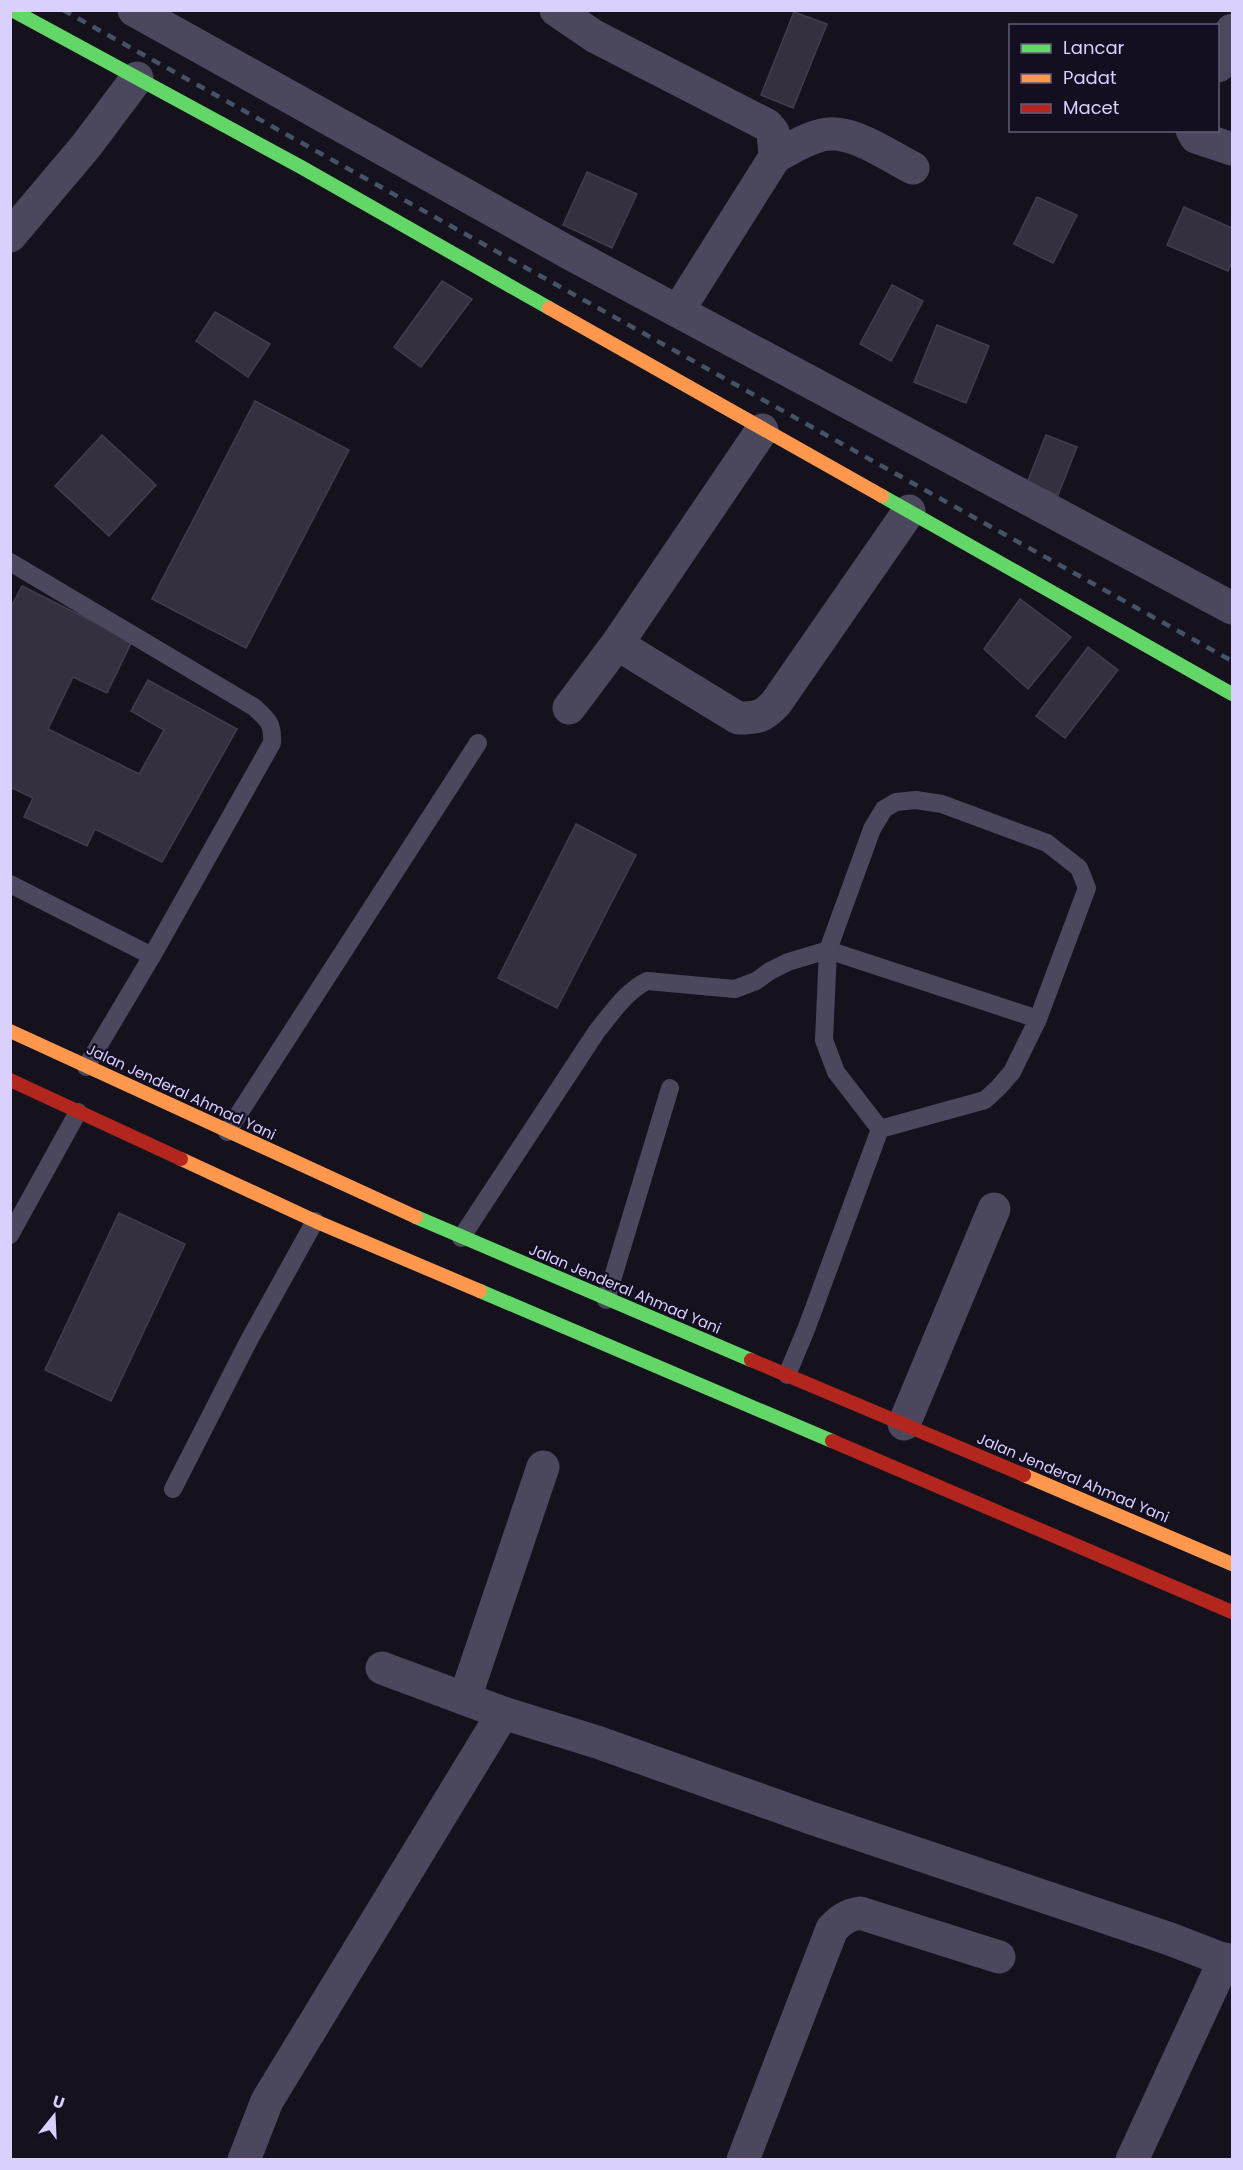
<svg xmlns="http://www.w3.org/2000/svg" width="1243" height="2170" font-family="Poppins,sans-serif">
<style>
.building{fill:#34303f;stroke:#433c50;stroke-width:1.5}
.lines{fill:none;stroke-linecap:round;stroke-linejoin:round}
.lane{stroke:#4b475d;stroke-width:18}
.street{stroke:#4b475d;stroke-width:33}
.fast{stroke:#63d668;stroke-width:14}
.slow{stroke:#ff974d;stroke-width:14}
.jam{stroke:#b3261e;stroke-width:14}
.rail{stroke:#445367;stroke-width:4.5;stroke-dasharray:9 8;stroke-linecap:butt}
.labels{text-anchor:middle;stroke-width:4.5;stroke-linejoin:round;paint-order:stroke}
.street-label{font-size:15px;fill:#dbcffe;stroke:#140e21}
</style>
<rect width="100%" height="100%" fill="#15121d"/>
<g class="building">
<path d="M794,12L827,24L793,108L761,95Z"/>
<path d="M587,172L637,194L612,248L563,225Z"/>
<path d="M1037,197L1077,215L1053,263L1014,244Z"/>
<path d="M1184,207L1232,228V261L1228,271L1167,245Z"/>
<path d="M442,281L472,299L421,367L394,347Z"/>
<path d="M892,285L923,301L891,361L860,344Z"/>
<path d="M215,312L270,344L248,377L196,341Z"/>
<path d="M937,325L989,346L966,403L914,382Z"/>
<path d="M255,401L349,450L246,648L152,599Z"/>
<path d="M102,435L156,485L109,536L55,486Z"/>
<path d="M1046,435L1077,447L1058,495L1027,483Z"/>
<path d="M22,586L132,641L107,693L73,677L48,729L139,774L164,730L131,711L148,680L237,729L162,862L95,829L87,846L24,817L33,798L10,787V609Z"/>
<path d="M1020,599L1071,637L1028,689L984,649Z"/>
<path d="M1088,647L1118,670L1065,738L1036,716Z"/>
<path d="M576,824L636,855L557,1008L498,978Z"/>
<path d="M119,1213L185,1244L111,1401L45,1370Z"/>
</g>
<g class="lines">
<g class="lane">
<path d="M10,562L254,707C268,720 273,723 272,743L152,956L86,1067"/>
<path d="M10,884L152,956"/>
<path d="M227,1132L478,743"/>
<path d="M10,1235L78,1112"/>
<path d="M461,1238L597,1031C612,1013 625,992 647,981L735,989L756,981L770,971L788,962L828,950L1038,1019"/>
<path d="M606,1300L670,1088"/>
<path d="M787,1375L807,1327L880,1129L836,1072L824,1040L828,950L872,829L884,809L896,802L916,800L942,804L1047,843L1079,868L1087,888L1038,1019L1012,1072L999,1087L985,1100L880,1129"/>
<path d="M173,1489L248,1342L315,1221"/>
</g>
<g class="street">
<path d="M134,10L571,254L1232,608"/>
<path d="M556,10L594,36L767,125L773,132L775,157L678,311"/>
<path d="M1218,66L1232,30"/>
<path d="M1192,130L1196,137L1232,149"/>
<path d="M775,157C790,149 805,139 822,135C851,128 887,155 913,168"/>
<path d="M10,236L86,146L137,78"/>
<path d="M617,644L738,718C758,718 763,717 776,703L909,511"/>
<path d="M569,708L617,644L762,430"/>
<path d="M904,1424L994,1209"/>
<path d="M382,1668L503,1713L597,1742L811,1818L1170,1939L1232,1963"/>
<path d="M465,1698L543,1467"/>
<path d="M244,2160L267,2101L503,1713"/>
<path d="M743,2160L832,1929C841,1920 847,1915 860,1913L999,1957"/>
<path d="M1132,2160L1225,1959"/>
</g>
<g class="fast">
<path d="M12,10L301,167L549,308"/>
<path d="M882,496L1232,694"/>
<path d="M416,1217L751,1360"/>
<path d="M480,1291L832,1441"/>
</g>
<g class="slow">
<path d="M549,308L882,496"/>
<path d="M10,1031L416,1217"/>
<path d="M181,1159L315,1221L480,1291"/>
<path d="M1024,1475L1232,1564"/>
</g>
<g class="jam">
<path d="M10,1080L181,1159"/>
<path d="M751,1360L1024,1475"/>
<path d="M832,1441L1232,1612"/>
</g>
<path class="rail" d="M63,10L1232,661"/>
</g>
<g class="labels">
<g class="street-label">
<text transform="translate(181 1092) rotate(25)" y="5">Jalan Jenderal Ahmad Yani</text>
<text transform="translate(625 1289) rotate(23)" y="5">Jalan Jenderal Ahmad Yani</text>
<text transform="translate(1073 1478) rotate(23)" y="5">Jalan Jenderal Ahmad Yani</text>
</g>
</g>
<rect width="1243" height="2170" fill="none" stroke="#dbcffe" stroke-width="24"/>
<rect x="1009" y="24" width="210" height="108" fill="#140e21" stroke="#645b79" stroke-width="1.5"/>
<rect x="1021" y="44" width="30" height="9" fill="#63d668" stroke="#645b79" stroke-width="1.5"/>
<text x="1063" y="54" font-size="18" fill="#dbcffe">Lancar</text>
<rect x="1021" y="74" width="30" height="9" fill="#ff974d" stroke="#645b79" stroke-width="1.5"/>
<text x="1063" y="84" font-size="18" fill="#dbcffe">Padat</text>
<rect x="1021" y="104" width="30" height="9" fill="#b3261e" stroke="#645b79" stroke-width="1.5"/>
<text x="1063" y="114" font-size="18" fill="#dbcffe">Macet</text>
<g transform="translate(54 2116) rotate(18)" stroke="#140e21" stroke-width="4.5" paint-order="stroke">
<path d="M0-4.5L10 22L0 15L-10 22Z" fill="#dbcffe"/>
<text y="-9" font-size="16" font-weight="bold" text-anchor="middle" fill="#dbcffe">U</text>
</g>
</svg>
